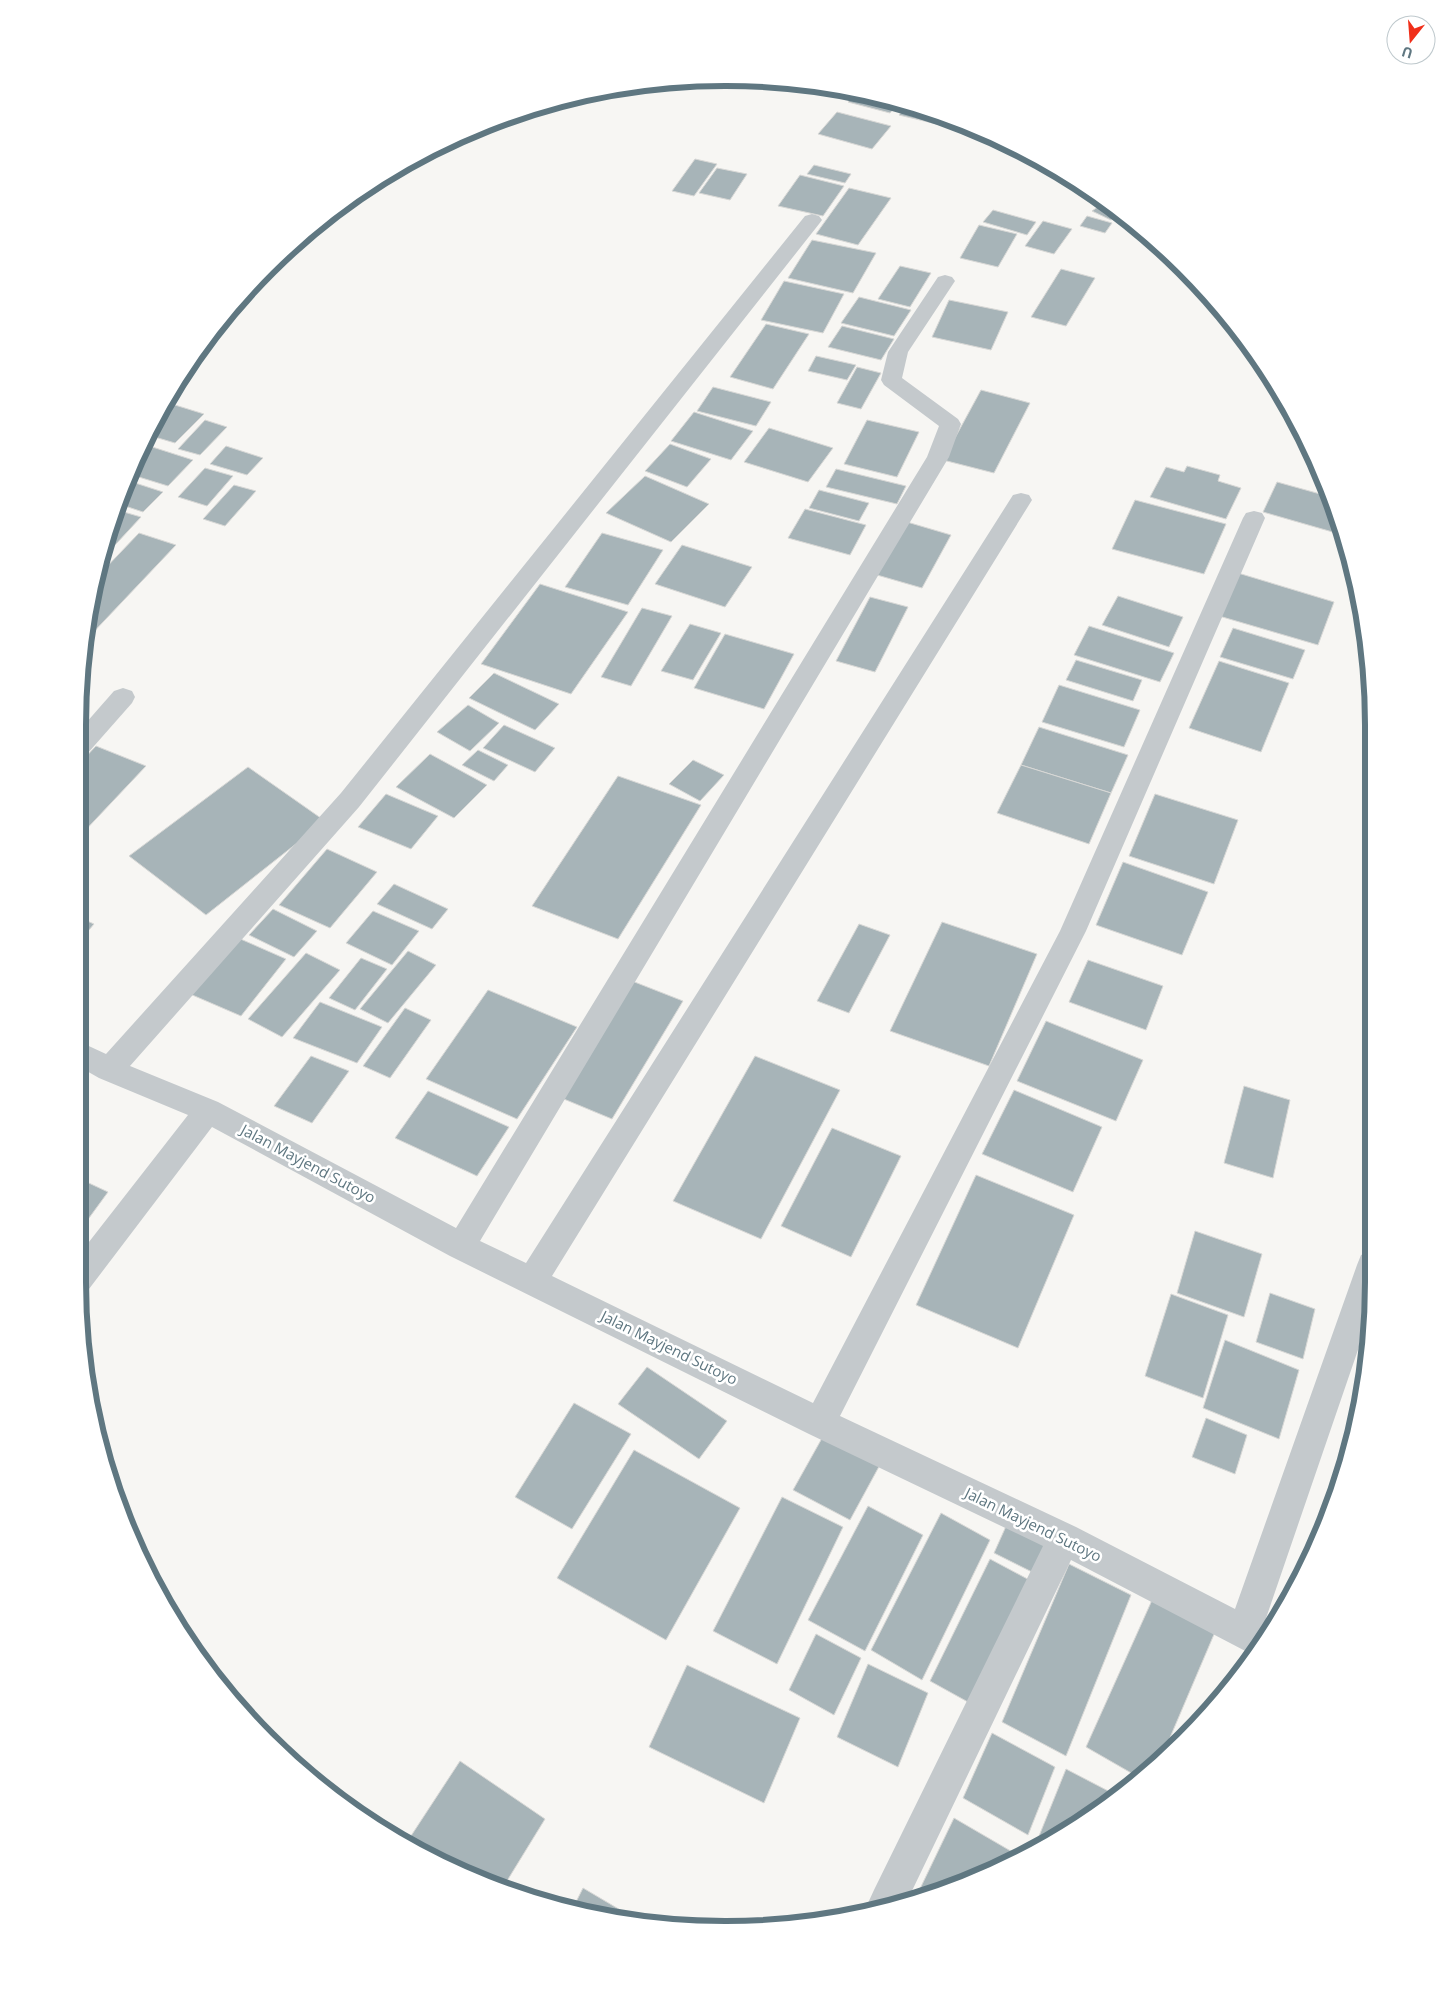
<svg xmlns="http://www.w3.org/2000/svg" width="1451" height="2007" font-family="'Open Sans',sans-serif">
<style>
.building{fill:#a7b4b8;stroke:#d8d8d6}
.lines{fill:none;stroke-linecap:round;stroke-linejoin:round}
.minor{fill:#c4c9cc;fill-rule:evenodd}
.labels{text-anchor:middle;stroke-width:5;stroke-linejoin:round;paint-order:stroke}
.street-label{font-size:15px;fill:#5f7781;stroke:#fff}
.rim{fill:none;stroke:#5f7781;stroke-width:6}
</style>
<rect width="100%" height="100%" fill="#f7f6f3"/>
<g class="building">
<path d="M856,93L893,100L899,102L890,113L848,102Z"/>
<path d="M907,105L949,121L945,126L899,115Z"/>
<path d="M837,112L891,126L872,149L818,134Z"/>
<path d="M695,159L717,164L694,196L672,191Z"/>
<path d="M814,165L851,174L845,183L807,174Z"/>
<path d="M717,168L747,174L730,200L699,193Z"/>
<path d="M800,175L844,186L823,216L778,206Z"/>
<path d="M849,188L891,198L858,245L816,234Z"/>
<path d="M1105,202L1120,212L1121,213L1111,220L1092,211Z"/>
<path d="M993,210L1036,222L1027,235L983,222Z"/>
<path d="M1087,216L1112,223L1105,233L1080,226Z"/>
<path d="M1043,221L1072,229L1054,254L1025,246Z"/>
<path d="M979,225L1017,234L998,267L960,258Z"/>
<path d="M812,240L876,253L853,293L788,278Z"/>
<path d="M900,266L931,273L910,307L878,299Z"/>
<path d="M1061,269L1095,278L1066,326L1031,317Z"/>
<path d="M784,281L844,294L823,333L761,320Z"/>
<path d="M859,297L911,310L894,336L841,323Z"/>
<path d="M949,300L1008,312L991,350L932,337Z"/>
<path d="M766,324L809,334L773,389L730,377Z"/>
<path d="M842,326L894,339L881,360L828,347Z"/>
<path d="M816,356L856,365L847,380L808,371Z"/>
<path d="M857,367L881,373L861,409L837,403Z"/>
<path d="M713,387L771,402L756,426L697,411Z"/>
<path d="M981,390L1030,403L994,473L943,460Z"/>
<path d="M175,405L204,414L175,443L148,435L151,428Z"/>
<path d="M694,412L753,431L731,460L671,441Z"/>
<path d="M205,420L227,427L200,455L178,449Z"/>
<path d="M867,420L919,432L897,477L844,464Z"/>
<path d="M769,428L833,448L808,482L744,462Z"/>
<path d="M143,444L193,460L168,486L129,474Z"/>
<path d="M670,444L711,459L687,487L645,471Z"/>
<path d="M226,446L263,458L247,475L210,464Z"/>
<path d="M1187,466L1220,475L1218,481L1241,488L1226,519L1150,497L1166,467L1184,472Z"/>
<path d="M205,468L233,476L207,506L178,497Z"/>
<path d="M836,469L906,486L897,504L826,487Z"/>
<path d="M645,476L709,504L671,542L606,513Z"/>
<path d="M126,480L163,492L143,512L119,504Z"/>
<path d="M1277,482L1331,497L1339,517L1343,535L1263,512Z"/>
<path d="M234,485L256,491L225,526L203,519Z"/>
<path d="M819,490L869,503L859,521L809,508Z"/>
<path d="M1135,500L1226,524L1204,574L1112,549Z"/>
<path d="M805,509L866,525L850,555L788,538Z"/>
<path d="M117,510L141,517L103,558Z"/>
<path d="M907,522L951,535L922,588L877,575Z"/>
<path d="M139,533L176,545L86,640L90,599L97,577Z"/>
<path d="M602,533L663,550L628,605L565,587Z"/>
<path d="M682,545L752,567L725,607L655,584Z"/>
<path d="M1238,573L1334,602L1318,645L1219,616Z"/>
<path d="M540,584L628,612L571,694L481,664Z"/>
<path d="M1118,596L1183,617L1169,647L1102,625Z"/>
<path d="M870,597L908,607L875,672L836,661Z"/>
<path d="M642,608L672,616L631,686L601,677Z"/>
<path d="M690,624L721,633L693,680L661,671Z"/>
<path d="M1089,626L1174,653L1160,682L1074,655Z"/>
<path d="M1233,628L1305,650L1293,679L1220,657Z"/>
<path d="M725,634L794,654L764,709L694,688Z"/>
<path d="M1076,660L1142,680L1133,701L1066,680Z"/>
<path d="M1219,661L1289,683L1261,752L1189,728Z"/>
<path d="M494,673L559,704L535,730L469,698Z"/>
<path d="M1059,685L1140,710L1124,747L1042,722Z"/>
<path d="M468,705L499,723L470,751L437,732Z"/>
<path d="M504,725L555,748L535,772L483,748Z"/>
<path d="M1039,727L1128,755L1111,793L1021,765Z"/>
<path d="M96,746L146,766L78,838V765Z"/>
<path d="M478,750L508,765L494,781L462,765Z"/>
<path d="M430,754L487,785L454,818L396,787Z"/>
<path d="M693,760L724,775L700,801L669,784Z"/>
<path d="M1021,765L1111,793L1089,844L997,813Z"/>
<path d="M248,767L325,821L206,915L129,856Z"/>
<path d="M618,776L701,805L618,939L532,906Z"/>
<path d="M386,794L438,816L411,849L358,827Z"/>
<path d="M1155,794L1238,820L1214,884L1129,856Z"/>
<path d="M327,849L377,872L330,928L279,905Z"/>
<path d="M1123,862L1208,892L1182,955L1096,925Z"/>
<path d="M394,884L448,909L432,929L377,904Z"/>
<path d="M273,909L317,931L294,957L249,935Z"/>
<path d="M373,911L419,931L392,965L346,943Z"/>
<path d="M78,917L94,924L78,943Z"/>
<path d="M942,922L1037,954L989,1066L890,1031Z"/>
<path d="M859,924L890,935L849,1013L817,1001Z"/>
<path d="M236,937L286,959L241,1016L190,994Z"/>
<path d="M408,951L436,965L388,1023L360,1009Z"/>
<path d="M306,953L340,970L282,1037L248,1019Z"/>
<path d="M361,958L387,969L355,1010L329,998Z"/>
<path d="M1088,960L1163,986L1146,1030L1069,1002Z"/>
<path d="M632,981L683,1001L612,1119L559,1097Z"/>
<path d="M488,990L577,1027L517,1119L426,1079Z"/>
<path d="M320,1002L382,1027L357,1063L293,1038Z"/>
<path d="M405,1008L431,1020L390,1078L363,1066Z"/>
<path d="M1046,1021L1143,1060L1116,1121L1017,1081Z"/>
<path d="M311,1056L349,1071L312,1123L274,1106Z"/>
<path d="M755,1056L840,1090L761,1239L673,1201Z"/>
<path d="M78,1085L88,1089L78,1102Z"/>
<path d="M1244,1086L1290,1100L1273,1178L1224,1163Z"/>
<path d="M1014,1090L1102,1127L1073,1192L982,1154Z"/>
<path d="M428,1091L509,1127L477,1176L395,1138Z"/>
<path d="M832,1128L901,1156L851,1257L781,1226Z"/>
<path d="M976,1175L1074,1215L1018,1348L916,1305Z"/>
<path d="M78,1178L108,1192L78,1233Z"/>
<path d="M1195,1231L1262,1254L1244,1317L1177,1293Z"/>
<path d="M1270,1293L1315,1309L1303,1359L1256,1342Z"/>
<path d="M1171,1294L1228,1315L1203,1398L1145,1376Z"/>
<path d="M1225,1340L1299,1370L1279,1439L1203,1408Z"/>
<path d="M647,1367L727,1421L699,1459L618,1404Z"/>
<path d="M574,1403L631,1434L572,1529L515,1497Z"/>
<path d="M1358,1409L1351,1449L1339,1482Z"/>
<path d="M1206,1418L1247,1435L1235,1474L1192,1457Z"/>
<path d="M826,1431L882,1461L850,1520L793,1490Z"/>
<path d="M634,1450L740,1508L666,1640L557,1578Z"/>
<path d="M782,1497L843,1527L777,1664L713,1631Z"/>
<path d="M868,1506L923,1535L865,1651L808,1620Z"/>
<path d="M941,1513L990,1540L922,1680L871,1650Z"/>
<path d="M1007,1524L1051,1545L1038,1575L994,1553Z"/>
<path d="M990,1559L1035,1583L977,1707L930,1681Z"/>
<path d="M1069,1564L1131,1595L1066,1756L1002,1722Z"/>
<path d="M1153,1598L1215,1632L1160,1761L1140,1778L1086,1747Z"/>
<path d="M816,1634L861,1658L834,1715L789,1690Z"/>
<path d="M868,1664L928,1693L898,1767L837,1737Z"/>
<path d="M687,1665L800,1718L764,1803L649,1747Z"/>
<path d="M992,1733L1055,1767L1028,1835L963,1798Z"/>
<path d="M460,1761L545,1819L502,1889L439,1863L407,1842Z"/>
<path d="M1066,1769L1116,1795L1050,1843L1033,1851Z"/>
<path d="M954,1818L1021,1857L974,1880L917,1895Z"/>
<path d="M583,1888L644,1924L573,1908Z"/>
</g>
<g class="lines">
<g class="minor">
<path d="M812,214L819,216L822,220L819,224L359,807L130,1066L218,1102L456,1228L927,457L939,426L884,385L881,380L888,352L938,277L945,275L952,277L955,281L908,352L902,378L958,419L961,424L949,457L480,1241L526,1263L1013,495L1021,493L1029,495L1032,500L552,1276L813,1403L1060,931L1243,518L1246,513L1254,511L1262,513L1265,518L1086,931L840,1416L1076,1527L1235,1609L1357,1265L1361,1255L1372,1251V1309L1264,1624L1270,1627L1253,1655L1071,1560L909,1897L870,1908L868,1903L874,1890L1043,1546L809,1434L450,1256L212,1127L89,1289L79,1292L78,1256L188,1115L99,1078L78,1066V1041L106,1054L341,793L805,216Z"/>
<path d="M123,688L132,691L135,697L132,703L87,754L78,757V732L114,691Z"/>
</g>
</g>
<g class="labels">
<g class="street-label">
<text transform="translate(308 1164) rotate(28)" y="5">Jalan Mayjend Sutoyo</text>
<text transform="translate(669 1348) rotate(26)" y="5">Jalan Mayjend Sutoyo</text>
<text transform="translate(1033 1525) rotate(26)" y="5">Jalan Mayjend Sutoyo</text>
</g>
</g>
<path d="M0 0H1451V2007H0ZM725 86H726A639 639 0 0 1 1365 725V1282A639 639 0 0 1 726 1921H725A639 639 0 0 1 86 1282V725A639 639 0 0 1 725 86Z" fill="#fff" fill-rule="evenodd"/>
<path class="rim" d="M725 86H726A639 639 0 0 1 1365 725V1282A639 639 0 0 1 726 1921H725A639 639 0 0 1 86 1282V725A639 639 0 0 1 725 86Z"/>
<g transform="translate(1411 40) rotate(197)"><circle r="24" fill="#ffffff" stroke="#bfc9cd"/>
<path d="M0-4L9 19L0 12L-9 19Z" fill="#f02f1a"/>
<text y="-8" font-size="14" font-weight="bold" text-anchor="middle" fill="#5f7781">U</text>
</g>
</svg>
